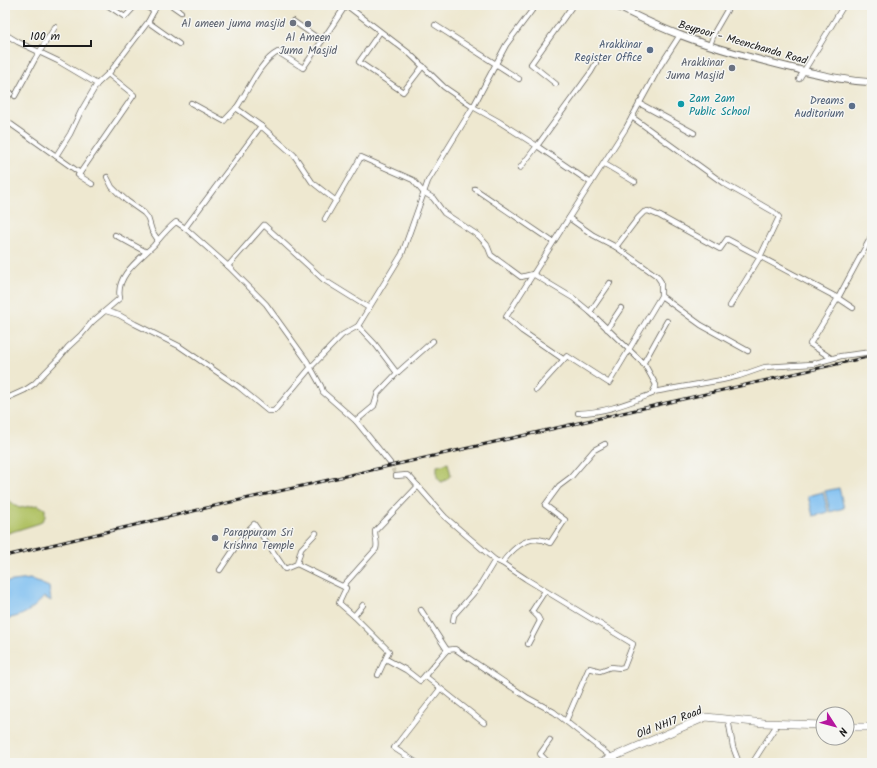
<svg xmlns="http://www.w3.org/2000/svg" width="877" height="768" font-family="Kalam,sans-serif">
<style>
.green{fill:#b1c265;stroke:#666f40}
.water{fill:#7bbef1;stroke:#4c6d86}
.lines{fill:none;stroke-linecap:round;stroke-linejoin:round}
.minor-tunnel{stroke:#cec9b5;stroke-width:4.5;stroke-dasharray:4.5 2;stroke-linecap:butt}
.minor-casing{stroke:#66635b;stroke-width:6}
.secondary-casing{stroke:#66635b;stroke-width:8}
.primary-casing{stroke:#66635b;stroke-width:8}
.minor{stroke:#fff;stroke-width:4.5}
.secondary{stroke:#fff;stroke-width:6}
.primary{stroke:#fff;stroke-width:7}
.rail-casing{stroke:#1c1c1c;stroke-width:3}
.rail{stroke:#f6f6f2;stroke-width:1.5;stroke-dasharray:4.5;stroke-linecap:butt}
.worship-dot{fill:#6b7280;stroke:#f6f6f2;stroke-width:1.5}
.service-dot{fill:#5c6f8a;stroke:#f6f6f2;stroke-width:1.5}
.culture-dot{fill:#0f9aa8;stroke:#f6f6f2;stroke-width:1.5}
.labels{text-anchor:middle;stroke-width:3;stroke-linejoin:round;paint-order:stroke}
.worship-label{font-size:11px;fill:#5b616d;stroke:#f6f6f2;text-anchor:end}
.street-label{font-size:11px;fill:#1c1c1c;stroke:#f6f6f2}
.service-label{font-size:11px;fill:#4e5e75;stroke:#f6f6f2;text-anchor:end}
.culture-label{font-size:11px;fill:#0d838f;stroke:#f6f6f2;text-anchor:start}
</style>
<rect width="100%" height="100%" fill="#f6f6f2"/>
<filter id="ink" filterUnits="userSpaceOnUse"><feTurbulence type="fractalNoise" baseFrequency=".025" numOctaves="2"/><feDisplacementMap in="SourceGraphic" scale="8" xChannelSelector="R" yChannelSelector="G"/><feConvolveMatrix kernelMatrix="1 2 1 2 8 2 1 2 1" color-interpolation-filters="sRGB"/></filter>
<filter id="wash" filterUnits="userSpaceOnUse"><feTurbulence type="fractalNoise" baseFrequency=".012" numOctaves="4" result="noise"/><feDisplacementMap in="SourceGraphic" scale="16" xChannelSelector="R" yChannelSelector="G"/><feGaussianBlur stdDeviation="0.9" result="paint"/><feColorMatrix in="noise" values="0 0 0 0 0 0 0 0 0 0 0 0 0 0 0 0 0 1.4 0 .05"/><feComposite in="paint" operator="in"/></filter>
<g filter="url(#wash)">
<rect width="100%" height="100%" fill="#eee8d0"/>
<g class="green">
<path d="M448,463L451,475L446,480L441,482L437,477V466Z"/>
<path d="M6,498L19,508L38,505L45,509V517L40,523L5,534Z"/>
</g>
<g class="water">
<path d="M839,488L844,508L830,512L825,491Z"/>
<path d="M823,492L828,512L813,516L808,496Z"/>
<path d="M30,579L49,587L51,601L44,597C31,611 24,616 5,619V582Z"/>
</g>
</g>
<g filter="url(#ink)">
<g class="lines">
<path class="minor-tunnel" d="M390,463L396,476"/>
<g class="minor-casing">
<g id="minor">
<path d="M107,5L125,17L136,5"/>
<path d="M143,5L154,11L157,5"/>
<path d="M171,5L181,12"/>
<path d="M346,5L410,54L444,87L473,107L498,121L537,146L520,168"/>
<path d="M293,21L322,41"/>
<path d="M148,22L179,44"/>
<path d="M435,25L519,79"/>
<path d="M380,32L359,62L403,92L423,66"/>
<path d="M5,34L18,42L58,61L97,84"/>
<path d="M710,45L715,31L730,5"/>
<path d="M596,63L591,72L537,146L591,183L626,128L660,66L680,35"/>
<path d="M799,79L844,5"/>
<path d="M556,84L531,64L573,5"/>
<path d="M15,96L35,59L55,27"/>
<path d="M5,101L11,93"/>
<path d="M191,103L224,121C228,116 233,112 237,107C248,91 260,61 278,52L303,68L322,41L346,5"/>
<path d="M639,103L694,133"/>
<path d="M236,108L261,126L294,155L312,182L336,201"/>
<path d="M632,117L723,183L774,212L779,217L760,257L730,306"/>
<path d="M5,120L80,173L78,175L92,184"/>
<path d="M56,156L70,134L81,111L97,84L110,72L148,22L154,11"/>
<path d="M603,163L635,182"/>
<path d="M80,173L134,95L108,74"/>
<path d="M107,177L112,187L118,193L127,201L144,213L148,218L152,231L158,240"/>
<path d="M475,189L553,242"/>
<path d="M325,219L361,157L413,180L423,192L433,198L444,213L479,236L487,245L491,255L521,277L533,274L573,298L590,312L645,365L656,385L652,394C628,403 604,413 578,413"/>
<path d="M185,228L261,126"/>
<path d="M115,235L146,252"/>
<path d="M616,247L638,218L644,212L648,211L660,216L720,249L727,239L838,298L853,308"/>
<path d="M228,266L264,225L324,280L369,308"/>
<path d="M661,296L701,325L748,351"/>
<path d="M106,311L119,315L135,324L179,346L239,387L268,411H274L311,367L342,335L358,326L402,254L428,181L473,107L506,45L536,5"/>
<path d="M590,312L610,283"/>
<path d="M358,326L375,344L397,373L378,393L374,406L356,421L390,463"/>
<path d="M607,329L621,308"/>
<path d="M831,358L810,344L838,298L872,235"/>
<path d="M563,359L522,331L506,317L591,183"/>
<path d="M643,364L667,321"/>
<path d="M397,373L433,341"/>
<path d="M536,390L567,356L609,383L661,296V282L657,276L616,247L593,235L569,218"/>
<path d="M653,392L722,380L739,376L765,367L812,364L841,356L872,352"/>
<path d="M5,399L25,390L34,384L59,358L68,347L81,335L92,322L120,298C115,276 140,259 154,245C161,237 167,229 176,222L185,228L228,266L266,304L307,361L321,386L323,392L356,421"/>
<path d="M396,476L407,475L410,477L445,517L495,560L502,563C513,548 530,532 550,543L565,520L545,505L559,486L571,477L594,450L605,444"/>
<path d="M502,563L526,579L633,644L624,667L620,668L611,667L600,671L589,668L566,721"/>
<path d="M297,564L346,588L339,603L354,616"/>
<path d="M220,570L245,533L254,524L285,569L297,564L301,549L316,533"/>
<path d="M343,586L376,549C378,543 375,538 375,531L418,486"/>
<path d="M363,605L354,616L389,651L378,675"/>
<path d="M421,610L447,650L455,649L528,698L554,712L611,757"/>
<path d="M453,621L454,615L478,588L495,560"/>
<path d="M528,644L540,621L538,617L532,611L545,591"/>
<path d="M386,659L406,670L420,681L447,650"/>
<path d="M425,676L484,723"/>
<path d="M728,719L733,747L739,763"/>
<path d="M417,763L394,748L440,689"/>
<path d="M549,763L540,754L550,740"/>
<path d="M754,763L753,762L778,723"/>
</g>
</g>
<g class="secondary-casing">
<path id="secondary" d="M614,5C636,16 658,27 680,35C719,50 760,60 800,70C824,75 848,82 872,82"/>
</g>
<g class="primary-casing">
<g id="primary">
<path d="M847,727H872"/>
<path d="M599,763L706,717L764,723L823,725"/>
</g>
</g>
<use href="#minor" class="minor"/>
<use href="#secondary" class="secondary"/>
<use href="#primary" class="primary"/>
<g class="rail-casing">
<path id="rail" d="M5,556L227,503L872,356"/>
</g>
<use href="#rail" class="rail"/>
</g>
</g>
<g class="worship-dot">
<circle cx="293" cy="23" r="4"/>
<circle cx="308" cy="24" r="4"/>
<circle cx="732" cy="68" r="4"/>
<circle cx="215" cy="538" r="4"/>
</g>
<g class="service-dot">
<circle cx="650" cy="50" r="4"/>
<circle cx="852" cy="106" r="4"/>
</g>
<circle class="culture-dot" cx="681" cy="104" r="4"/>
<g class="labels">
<g class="worship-label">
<text x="285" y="27">Al ameen juma masjid</text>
<text x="308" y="41" text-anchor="middle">Al Ameen<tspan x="308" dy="13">Juma Masjid</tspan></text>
<text x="724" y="66">Arakkinar<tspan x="724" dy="13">Juma Masjid</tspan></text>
<text x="223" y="536" text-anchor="start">Parappuram Sri<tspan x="223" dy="13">Krishna Temple</tspan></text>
</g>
<g class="street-label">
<text transform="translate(743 42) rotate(16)" y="4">Beypoor - Meenchanda Road</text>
<text transform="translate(669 722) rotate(-21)" y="4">Old NH17 Road</text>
</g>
<g class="service-label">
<text x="642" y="48">Arakkinar<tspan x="642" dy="13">Register Office</tspan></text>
<text x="844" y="104">Dreams<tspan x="844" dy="13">Auditorium</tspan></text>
</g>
<g class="culture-label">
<text x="689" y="102">Zam Zam<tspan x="689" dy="13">Public School</tspan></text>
</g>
</g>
<rect width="877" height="768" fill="none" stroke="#f6f6f2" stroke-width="20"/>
<g transform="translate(835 726) rotate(126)"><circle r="19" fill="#f6f6f2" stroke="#9f9f9c"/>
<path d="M0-3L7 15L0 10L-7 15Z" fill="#b5179e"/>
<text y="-6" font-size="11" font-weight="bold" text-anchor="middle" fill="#1c1c1c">N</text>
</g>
<path d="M24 40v6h67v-6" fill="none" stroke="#1c1c1c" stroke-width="2"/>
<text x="30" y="40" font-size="12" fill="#1c1c1c" stroke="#f6f6f2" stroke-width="3" paint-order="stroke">100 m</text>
</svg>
